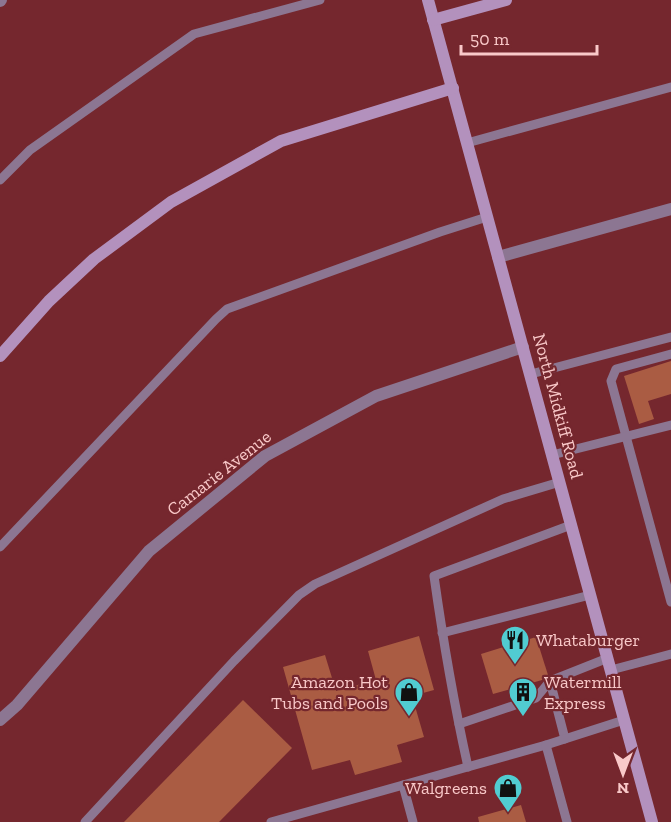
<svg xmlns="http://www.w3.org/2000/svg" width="671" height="822" font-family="'Zilla Slab',serif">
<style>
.building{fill:#aa5c43}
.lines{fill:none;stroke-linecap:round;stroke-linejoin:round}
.lane{stroke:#8c7692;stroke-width:9}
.street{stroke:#8c7692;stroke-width:12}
.secondary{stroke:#b391bd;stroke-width:12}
.labels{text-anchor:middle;stroke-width:4.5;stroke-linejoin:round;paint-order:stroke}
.street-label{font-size:18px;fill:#f9c9c9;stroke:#75272e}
.poi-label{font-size:18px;fill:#f9c9c9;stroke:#75272e;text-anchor:start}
</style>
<rect width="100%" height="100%" fill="#75272e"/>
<g class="building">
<path d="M671,361V394L648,401L654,419L639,424L624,376Z"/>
<path d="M419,636L434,690L412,696L424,737L397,745L402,762L355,775L350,760L312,770L283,667L325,655L336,691L376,680L368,651Z"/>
<path d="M536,637L548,675L542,680L493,694L481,654Z"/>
<path d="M243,700L292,748L219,822H124Z"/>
<path d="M521,805L526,822H479L478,817Z"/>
</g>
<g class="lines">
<g class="lane">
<path d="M467,143L671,87"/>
<path d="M0,180L30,150L194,34L320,0"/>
<path d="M671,354L616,369L611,381L671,602"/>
<path d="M531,374L671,337"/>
<path d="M552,455L671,425"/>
<path d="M0,547L216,319L227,309L440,232L487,217"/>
<path d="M442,633L590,595"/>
<path d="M611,670L671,654"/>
<path d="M550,681L565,739"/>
<path d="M459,724L536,698L550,681L608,658"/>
<path d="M468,767C454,704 443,640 434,576L571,525"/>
<path d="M403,785L413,822"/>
<path d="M85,822L234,661L299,595L315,584L503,499L560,482"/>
<path d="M271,822L546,745"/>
<path d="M567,822L546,745L624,720"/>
</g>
<g class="street">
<path d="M0,1L1,0"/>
<path d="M498,257L671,209"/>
<path d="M0,720L17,705L149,551L265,456L376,396L523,347"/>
</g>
<g class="secondary">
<path d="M428,0L652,822"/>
<path d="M433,20L506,0"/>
<path d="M0,356L49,301L94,259L171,202L281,141L453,88"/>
</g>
</g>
<defs>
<g id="restaurant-pin" transform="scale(1.5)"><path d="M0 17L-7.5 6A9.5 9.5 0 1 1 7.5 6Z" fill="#51ccd1" stroke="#75272e"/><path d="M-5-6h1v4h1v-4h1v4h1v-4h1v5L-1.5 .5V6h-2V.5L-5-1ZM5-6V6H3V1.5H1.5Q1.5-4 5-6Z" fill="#111"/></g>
<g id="shop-pin" transform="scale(1.5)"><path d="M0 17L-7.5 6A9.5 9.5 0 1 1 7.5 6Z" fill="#51ccd1" stroke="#75272e"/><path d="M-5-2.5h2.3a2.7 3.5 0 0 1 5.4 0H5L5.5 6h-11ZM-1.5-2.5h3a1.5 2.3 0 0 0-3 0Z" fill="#111"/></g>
<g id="building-pin" transform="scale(1.5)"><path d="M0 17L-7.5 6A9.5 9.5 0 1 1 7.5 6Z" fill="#51ccd1" stroke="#75272e"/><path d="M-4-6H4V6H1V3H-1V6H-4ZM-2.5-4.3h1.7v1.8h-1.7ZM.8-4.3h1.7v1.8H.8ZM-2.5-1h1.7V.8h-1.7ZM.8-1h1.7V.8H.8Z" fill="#111"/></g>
</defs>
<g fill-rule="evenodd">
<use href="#restaurant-pin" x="515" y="640"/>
<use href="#shop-pin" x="409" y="692"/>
<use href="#building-pin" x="523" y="692"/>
<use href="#shop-pin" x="508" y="788"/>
</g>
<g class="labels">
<g class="street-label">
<text transform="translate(558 406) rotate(75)" y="6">North Midkiff Road</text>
<text transform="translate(219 473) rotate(-38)" y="6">Camarie Avenue</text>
</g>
<g class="poi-label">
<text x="536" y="646">Whataburger</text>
<text x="388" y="688" text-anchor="end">Amazon Hot<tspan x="388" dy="21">Tubs and Pools</tspan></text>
<text x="544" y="688">Watermill<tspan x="544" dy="21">Express</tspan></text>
<text x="487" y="794" text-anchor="end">Walgreens</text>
</g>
</g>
<g transform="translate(623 774) rotate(180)" stroke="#75272e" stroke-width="4.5" paint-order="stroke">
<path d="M0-4.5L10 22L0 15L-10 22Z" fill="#f9c9c9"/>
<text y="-9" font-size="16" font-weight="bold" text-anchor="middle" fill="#f9c9c9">N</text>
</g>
<path d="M461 45v9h136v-9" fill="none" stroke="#f9c9c9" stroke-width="3"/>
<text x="470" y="45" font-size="18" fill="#f9c9c9" stroke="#75272e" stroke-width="4.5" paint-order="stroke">50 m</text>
</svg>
